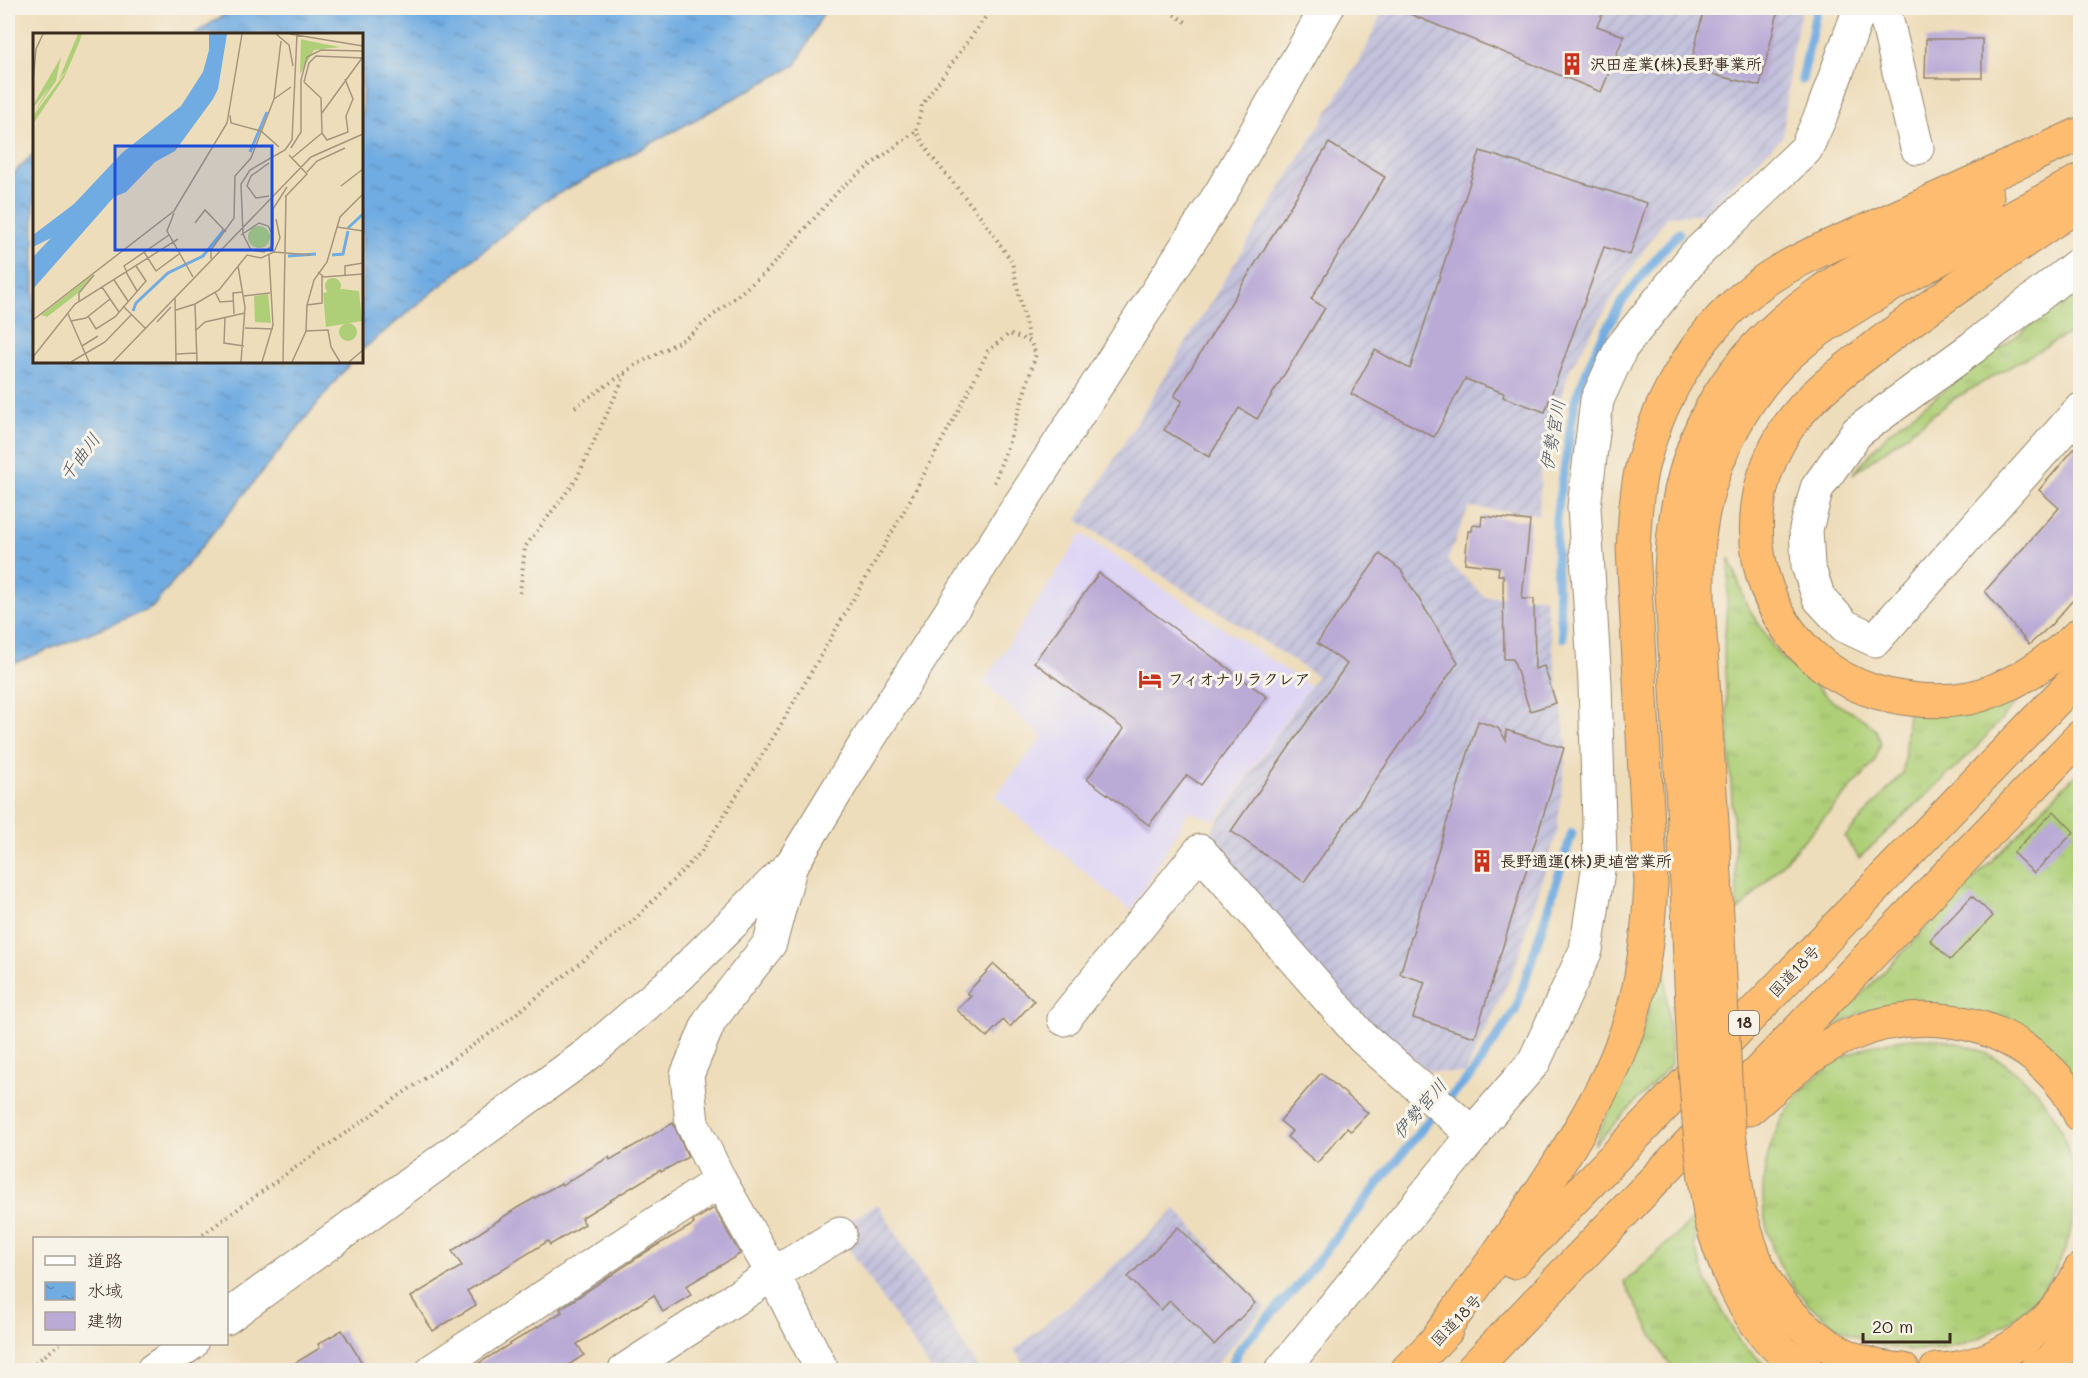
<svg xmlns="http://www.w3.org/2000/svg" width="2088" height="1378" font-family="Mali,'Klee One',sans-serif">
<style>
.built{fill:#ded5f5}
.industrial{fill:url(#industrial-furrows)}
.grass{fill:url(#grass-tufts);stroke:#747c4a;stroke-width:1.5}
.water{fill:url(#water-ripples);stroke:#566a80;stroke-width:1.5}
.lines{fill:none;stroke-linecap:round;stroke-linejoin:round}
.stream{stroke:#70abe1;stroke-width:9}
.building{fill:#baabd6}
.minor-casing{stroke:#94846c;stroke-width:35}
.highway-casing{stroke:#94846c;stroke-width:35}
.path{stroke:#94846c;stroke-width:4;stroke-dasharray:1.5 4.5;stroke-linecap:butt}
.minor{stroke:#fff;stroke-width:33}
.highway{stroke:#febc70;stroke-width:33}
.highway-bridge-casing{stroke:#94846c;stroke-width:35;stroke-linecap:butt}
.highway-bridge{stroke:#febc70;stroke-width:33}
.labels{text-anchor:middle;stroke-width:6;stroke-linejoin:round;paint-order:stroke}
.shield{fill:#f7f3e8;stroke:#73665b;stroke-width:1.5}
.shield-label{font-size:15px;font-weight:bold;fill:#3b2a1e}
.poi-label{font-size:16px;font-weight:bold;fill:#3b2a1e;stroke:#f7f3e8;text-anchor:start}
.street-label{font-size:16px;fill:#3b2a1e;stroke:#f7f3e8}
.water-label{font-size:18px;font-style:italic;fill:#4e5762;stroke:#f7f3e8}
.inset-river{fill:none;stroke:#70abe1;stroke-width:3}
.inset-road{fill:none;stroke:#a6957c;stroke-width:1.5}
.view{fill:#1d4ed8;fill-opacity:0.15;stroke:#1d4ed8;stroke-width:3}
.inset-edge{fill:none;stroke:#3b2a1e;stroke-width:3}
</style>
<defs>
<pattern id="industrial-furrows" width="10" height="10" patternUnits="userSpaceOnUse" patternTransform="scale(1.5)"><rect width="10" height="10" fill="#c3c1db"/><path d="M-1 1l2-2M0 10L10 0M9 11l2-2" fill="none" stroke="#a8a6bc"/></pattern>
<pattern id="grass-tufts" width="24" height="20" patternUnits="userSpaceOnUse" patternTransform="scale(1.5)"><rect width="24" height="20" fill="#aecf77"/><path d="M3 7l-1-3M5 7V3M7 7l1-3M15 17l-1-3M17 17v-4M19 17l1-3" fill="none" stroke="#97b266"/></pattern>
<pattern id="water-ripples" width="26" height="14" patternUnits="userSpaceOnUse" patternTransform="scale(1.5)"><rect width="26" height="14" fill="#70abe1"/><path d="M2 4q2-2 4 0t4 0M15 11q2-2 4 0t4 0" fill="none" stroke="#5d8bb6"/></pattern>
</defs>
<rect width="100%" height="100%" fill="#f7f3e8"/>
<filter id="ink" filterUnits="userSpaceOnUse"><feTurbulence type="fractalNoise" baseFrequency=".0167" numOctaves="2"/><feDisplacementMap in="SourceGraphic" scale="12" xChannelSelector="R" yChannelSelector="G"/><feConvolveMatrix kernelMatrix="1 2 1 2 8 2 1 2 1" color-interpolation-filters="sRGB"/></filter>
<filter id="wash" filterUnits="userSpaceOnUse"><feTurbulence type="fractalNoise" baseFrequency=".008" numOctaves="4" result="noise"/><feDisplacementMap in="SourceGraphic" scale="24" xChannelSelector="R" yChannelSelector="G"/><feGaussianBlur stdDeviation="1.35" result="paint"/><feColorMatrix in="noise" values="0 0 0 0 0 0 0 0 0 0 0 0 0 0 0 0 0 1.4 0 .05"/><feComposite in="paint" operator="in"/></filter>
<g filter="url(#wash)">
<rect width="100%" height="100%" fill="#edb"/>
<path class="built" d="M1082,534L1310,686L1216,821L1189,811L1131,911L995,797L1042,737L983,683Z"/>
<g class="industrial">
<path d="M1384,8H1802L1791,56L1783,136L1703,214L1667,216L1620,286L1570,369L1541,459L1539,515L1469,507L1447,561L1485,597H1545L1567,745L1557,832L1516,965L1465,1074L1430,1071L1370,1029L1214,850L1211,832L1317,676L1077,520L1364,53Z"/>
<path d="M878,1204L979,1370H931L845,1243L839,1227Z"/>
<path d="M1176,1209L1265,1307L1211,1370H1029L1014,1350L1079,1297Z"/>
</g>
<g class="grass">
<path d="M2080,288V327L1957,397L1852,475L1889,432Z"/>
<path d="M1730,558L1746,604L1778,654L1835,703L1865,720L1876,730L1881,743L1874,763L1738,912L1724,651Z"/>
<path d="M2033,684L1971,753L1859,858L1845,837L1903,773L1908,713Z"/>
<path d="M2080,770V842L2072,899L2080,990V1087L1915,1004L1862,1012L1827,1030Z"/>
<path d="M1664,948L1671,1065L1594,1145L1641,1038Z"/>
<circle cx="1919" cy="1194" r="156"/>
<path d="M1695,1218V1247L1707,1282L1739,1341L1770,1370H1674L1666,1360L1624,1283Z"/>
</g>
<g class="water">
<path d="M235,8H826L796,65L543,202L362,350V34H194Z"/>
<path d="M34,153V362H351L152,608L8,666V179Z"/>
</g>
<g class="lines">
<g class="stream">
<path d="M1802,80L1817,8"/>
<path d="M1563,638L1557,582L1556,518L1576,397L1597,347L1621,303L1660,253L1679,233"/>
<path d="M1229,1370L1240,1348L1294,1290L1429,1120L1473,1073L1516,1009L1572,833"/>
</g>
</g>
<g id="blocks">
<g class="building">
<path d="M1395,8H1605L1597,26L1624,36L1601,92Z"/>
<path d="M1704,8H1779L1760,86L1690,69Z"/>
<path d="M1926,39H1982V78H1925Z"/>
<path d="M1329,143L1385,177L1311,299L1325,308L1257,419L1239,408L1209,457L1164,430L1182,401L1174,396Z"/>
<path d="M1480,151L1647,203L1630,255L1604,247L1545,412L1503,397L1504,393L1465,379L1434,437L1351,394L1375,350L1410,369Z"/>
<path d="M2080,442V592L2051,625L2029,645L1985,591L2059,508L2039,490Z"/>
<path d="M1482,516L1530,521L1522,599H1534L1535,669L1544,666L1556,703L1530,711L1513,659H1504L1503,575H1498L1499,567L1465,563L1468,531H1472L1473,525L1481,526Z"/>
<path d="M1380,554L1401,570L1458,662L1304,882L1231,831L1347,664L1317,643Z"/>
<path d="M1099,573L1267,697L1201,785L1187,775L1149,825L1087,779L1124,729L1034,662Z"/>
<path d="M1478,721L1498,728L1506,740V730L1564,748L1475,1037L1413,1018L1425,982L1400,974Z"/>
<path d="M2054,811L2074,832L2034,873L2013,853Z"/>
<path d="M1972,896L1993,916L1950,960L1930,940Z"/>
<path d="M994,964L1034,1001L1010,1027L1003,1020L987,1037L957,1010L971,996L967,993Z"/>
<path d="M1321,1073L1368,1113L1351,1131L1347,1128L1317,1163L1287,1137L1292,1131L1280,1121Z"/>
<path d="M673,1123L688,1157L661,1172L660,1170L581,1218L585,1224L550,1245L548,1241L467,1291L476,1305L433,1331L411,1297L462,1266L452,1251L517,1208L561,1183L562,1185L609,1157L610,1160Z"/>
<path d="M714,1208L740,1254L686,1286L691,1295L663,1312L654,1295L577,1344L584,1355L559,1371H466L562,1312L560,1309L649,1250L694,1224L693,1221Z"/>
<path d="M1178,1227L1255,1303L1214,1345L1170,1301L1161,1310L1128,1277Z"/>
<path d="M342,1330L367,1371H282L320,1348L318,1344Z"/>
</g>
</g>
</g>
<g filter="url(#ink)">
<use href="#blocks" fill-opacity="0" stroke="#94846c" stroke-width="1.5"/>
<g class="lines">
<g class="minor-casing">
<g id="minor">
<path d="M1884,8L1917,148"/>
<path d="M2080,263L1972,348L1857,432L1817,488L1806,529L1808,566L1819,598L1845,626L1875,640L2080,410"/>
<path d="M791,865L770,943L710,1020L687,1075L692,1123L720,1181L773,1274L822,1370"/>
<path d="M1064,1019L1200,851L1362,1037L1474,1135"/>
<path d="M226,1318L588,1054L679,976L792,864L866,743L1222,191L1327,8"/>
<path d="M153,1370L191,1344"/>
<path d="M433,1370L720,1181"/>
<path d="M625,1370L773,1274L840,1234"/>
<path d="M1282,1370L1474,1135L1483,1121L1534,1062L1586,950L1600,857L1595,684L1584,507L1597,400L1621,348L1695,255L1806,149L1822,113L1860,8"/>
</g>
</g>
<g class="highway-casing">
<g id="highway">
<path d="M2080,203C2014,248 1947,293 1883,341C1849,367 1813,391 1788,427C1720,528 1766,666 1887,695C1914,701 1942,703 1969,698C2011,689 2049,662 2080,634"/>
<path d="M1714,855L1698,603C1698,579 1697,554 1700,530C1710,459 1746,387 1803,342C1839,314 1879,292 1919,270C1972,240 2026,211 2079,181"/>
<path d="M1686,863L1671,572C1676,447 1718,364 1821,292C1840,278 1863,267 1884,255C1918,236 1952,217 1987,197"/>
<path d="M1749,1109C1779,1083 1810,1052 1847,1036C1914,1007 1993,1015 2046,1067C2060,1080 2073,1097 2080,1115"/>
<path d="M1740,1214C1748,1238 1755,1265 1769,1287C1792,1323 1834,1356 1876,1366C1885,1368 1894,1369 1903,1370"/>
<path d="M1711,1220C1725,1268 1743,1316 1781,1351C1789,1358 1799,1364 1807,1370"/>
<path d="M1513,1262L2080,675"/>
<path d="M1431,1347C1474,1288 1517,1229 1556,1168C1589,1116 1621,1061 1636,1000C1645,962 1649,923 1651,883L1633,548C1635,519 1636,491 1643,463C1661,392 1703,324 1764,281C1802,255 1848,239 1890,220C1954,191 2017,163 2080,134"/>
<path d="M1407,1370L1446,1331"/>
<path d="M1472,1370L2080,737"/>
<path d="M1936,1370C1997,1369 2057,1325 2080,1270"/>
<path d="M2036,1370L2052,1360L2080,1331"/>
</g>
</g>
<g class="path">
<path d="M992,8L922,105L916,131L931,156L982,218L1012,262L1029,341"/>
<path d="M1164,8L1189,24"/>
<path d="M575,407L636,365L686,338L767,271L844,185L916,131"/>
<path d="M520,593L525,547L576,480L626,373"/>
<path d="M198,1238L286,1174L502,1025L634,920L701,852L776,733L902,515L967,394L988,351L1009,334L1030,341L1036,354L1013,430L993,486"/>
<path d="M26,1370L60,1344"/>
</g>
<use href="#minor" class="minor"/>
<use href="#highway" class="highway"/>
<g class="highway-bridge-casing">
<g id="highway-bridge">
<path d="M1714,855L1727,1118L1740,1214"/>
<path d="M1686,863C1692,982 1692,1102 1711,1220"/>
</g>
</g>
<use href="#highway-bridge" class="highway-bridge"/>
</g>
</g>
<defs>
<g id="building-bare" transform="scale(1.8)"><path d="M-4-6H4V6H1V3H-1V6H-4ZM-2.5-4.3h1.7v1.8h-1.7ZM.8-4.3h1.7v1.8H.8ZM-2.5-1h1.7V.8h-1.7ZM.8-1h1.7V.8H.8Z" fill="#c8321e" stroke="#f7f3e8" stroke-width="2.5" paint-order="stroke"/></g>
<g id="hotel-bare" transform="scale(1.8)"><path d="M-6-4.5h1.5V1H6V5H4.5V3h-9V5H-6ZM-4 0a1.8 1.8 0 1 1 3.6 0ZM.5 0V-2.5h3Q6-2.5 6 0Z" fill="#c8321e" stroke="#f7f3e8" stroke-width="2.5" paint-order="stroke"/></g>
</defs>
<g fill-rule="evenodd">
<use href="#building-bare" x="1572" y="64"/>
<use href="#hotel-bare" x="1150" y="679"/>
<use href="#building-bare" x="1482" y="861"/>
</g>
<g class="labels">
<rect class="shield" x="1729" y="1011" width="30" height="24" rx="4.5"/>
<g class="shield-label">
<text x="1744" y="1028">18</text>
</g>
<g class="poi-label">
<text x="1590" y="70">沢田産業(株)長野事業所</text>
<text x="1168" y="685">フィオナリラクレア</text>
<text x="1500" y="867">長野通運(株)更埴営業所</text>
</g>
<g class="street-label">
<text transform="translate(1794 971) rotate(-46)" y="6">国道18号</text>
<text transform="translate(1456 1320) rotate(-46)" y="6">国道18号</text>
</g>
<g class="water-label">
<text transform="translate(1553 435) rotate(-80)" y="6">伊勢宮川</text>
<text transform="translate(80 457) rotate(-53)" y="6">千曲川</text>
<text transform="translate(1420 1109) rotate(-49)" y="6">伊勢宮川</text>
</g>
</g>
<g transform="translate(33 33)">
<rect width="330" height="330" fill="#edb"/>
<path d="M45,1H49L46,10L31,45L0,91V83L35,36L26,46ZM268,6L276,8L307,14L281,17L267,41ZM28,24L23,48L0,81L16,55L0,75V72ZM215 204a11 11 0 1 1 22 0a11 11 0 1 1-22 0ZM61,241L45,260L14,284L8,282ZM309,256L326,258L329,288L293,294L290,260ZM235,261L238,290L222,289L221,263Z" fill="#aecf77"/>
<path d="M292 253a8 8 0 1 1 16 0a8 8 0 1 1-16 0ZM306 299a9 9 0 1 1 18 0a9 9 0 1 1-18 0Z" fill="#aecf77"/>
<path d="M176,1H194L185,56L180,66L142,118L122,129L93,159L81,164L0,256V224L18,205L0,214V202L41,171L89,120L148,73L170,39L176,17Z" fill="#70abe1"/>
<path class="inset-river" d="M217,119L234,79M315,195L330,181M299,222L310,221L315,198M255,223L283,221M100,278L103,270L135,240L170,223L191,197"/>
<path class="inset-road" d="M243,1L256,12L260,33M257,1L330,13M0,49L3,16L10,1M271,49L276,30L283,23L330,25M241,66L258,54M289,80L329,25M197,82L198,90L228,98L246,114M289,100L294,107L315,99L313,83L320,66L312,46M258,115L268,99V47L274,24L288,17L330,18M259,125L289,100L288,65L271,49M274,139L284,128L312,115M308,153L330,136M254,154L240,176V212L231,219L218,217L210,201L208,151L217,137L252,117L259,107L264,1M236,163L223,165L214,153L218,143L236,130M252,164L274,141L256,122M141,180L134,198L160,244M162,190L172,177L193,199M304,194L330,198M208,202L226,190L235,193L240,202M111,219L123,238L146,221M241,219L278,222M178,226V217L201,185L202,143L218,125L241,66L248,8M205,233L212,274L208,329M93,239L104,258M94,239L91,233L136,202M285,239L291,244L330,241M312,243V233L330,230M81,247L95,268M69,254L86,279M182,259L187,269L200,268M211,263L237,260M142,264L143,329M46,268V260L61,242M162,271L164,329M274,272L289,270V243M90,273L113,296M143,277L162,271L186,257L214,222L228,225L241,219L247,205L243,186M35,281L56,329M201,281L200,260L210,259M55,283L63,296L82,284L113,248L103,233M192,285L191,310L211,313M0,287L141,178L194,90L209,1M38,288L53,285L77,266M124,289L138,274M212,295L240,296M162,298L172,289L212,280M273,298L295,297L298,314L307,329M49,313L65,303M143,321L163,320M0,324L42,271L145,206M38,329L72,309L98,282M80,329L278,124L330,101M229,329L240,292L236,222M250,329L253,162M259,329L273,298L274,272L281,247L294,229L307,184L330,161M316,329L330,317"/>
<path class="view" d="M82,113H239V217H82Z"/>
<rect width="330" height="330" class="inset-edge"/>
</g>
<rect width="2088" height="1378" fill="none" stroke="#f7f3e8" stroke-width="30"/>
<rect x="33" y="1237" width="195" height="108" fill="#f7f3e8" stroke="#aca397" stroke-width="1.5"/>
<rect x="45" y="1256" width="30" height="9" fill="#ffffff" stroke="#aca397" stroke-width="1.5"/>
<text x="87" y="1267" font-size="18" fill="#3b2a1e">道路</text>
<rect x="45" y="1282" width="30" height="18" fill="url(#water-ripples)" stroke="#aca397" stroke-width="1.5"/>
<text x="87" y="1297" font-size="18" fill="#3b2a1e">水域</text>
<rect x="45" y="1312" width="30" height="18" fill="#baabd6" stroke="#aca397" stroke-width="1.5"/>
<text x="87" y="1327" font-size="18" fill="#3b2a1e">建物</text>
<path d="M1863 1333v9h87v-9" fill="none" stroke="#3b2a1e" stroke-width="3"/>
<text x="1872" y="1333" font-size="18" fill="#3b2a1e" stroke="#f7f3e8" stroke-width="4.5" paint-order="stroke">20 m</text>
</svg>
